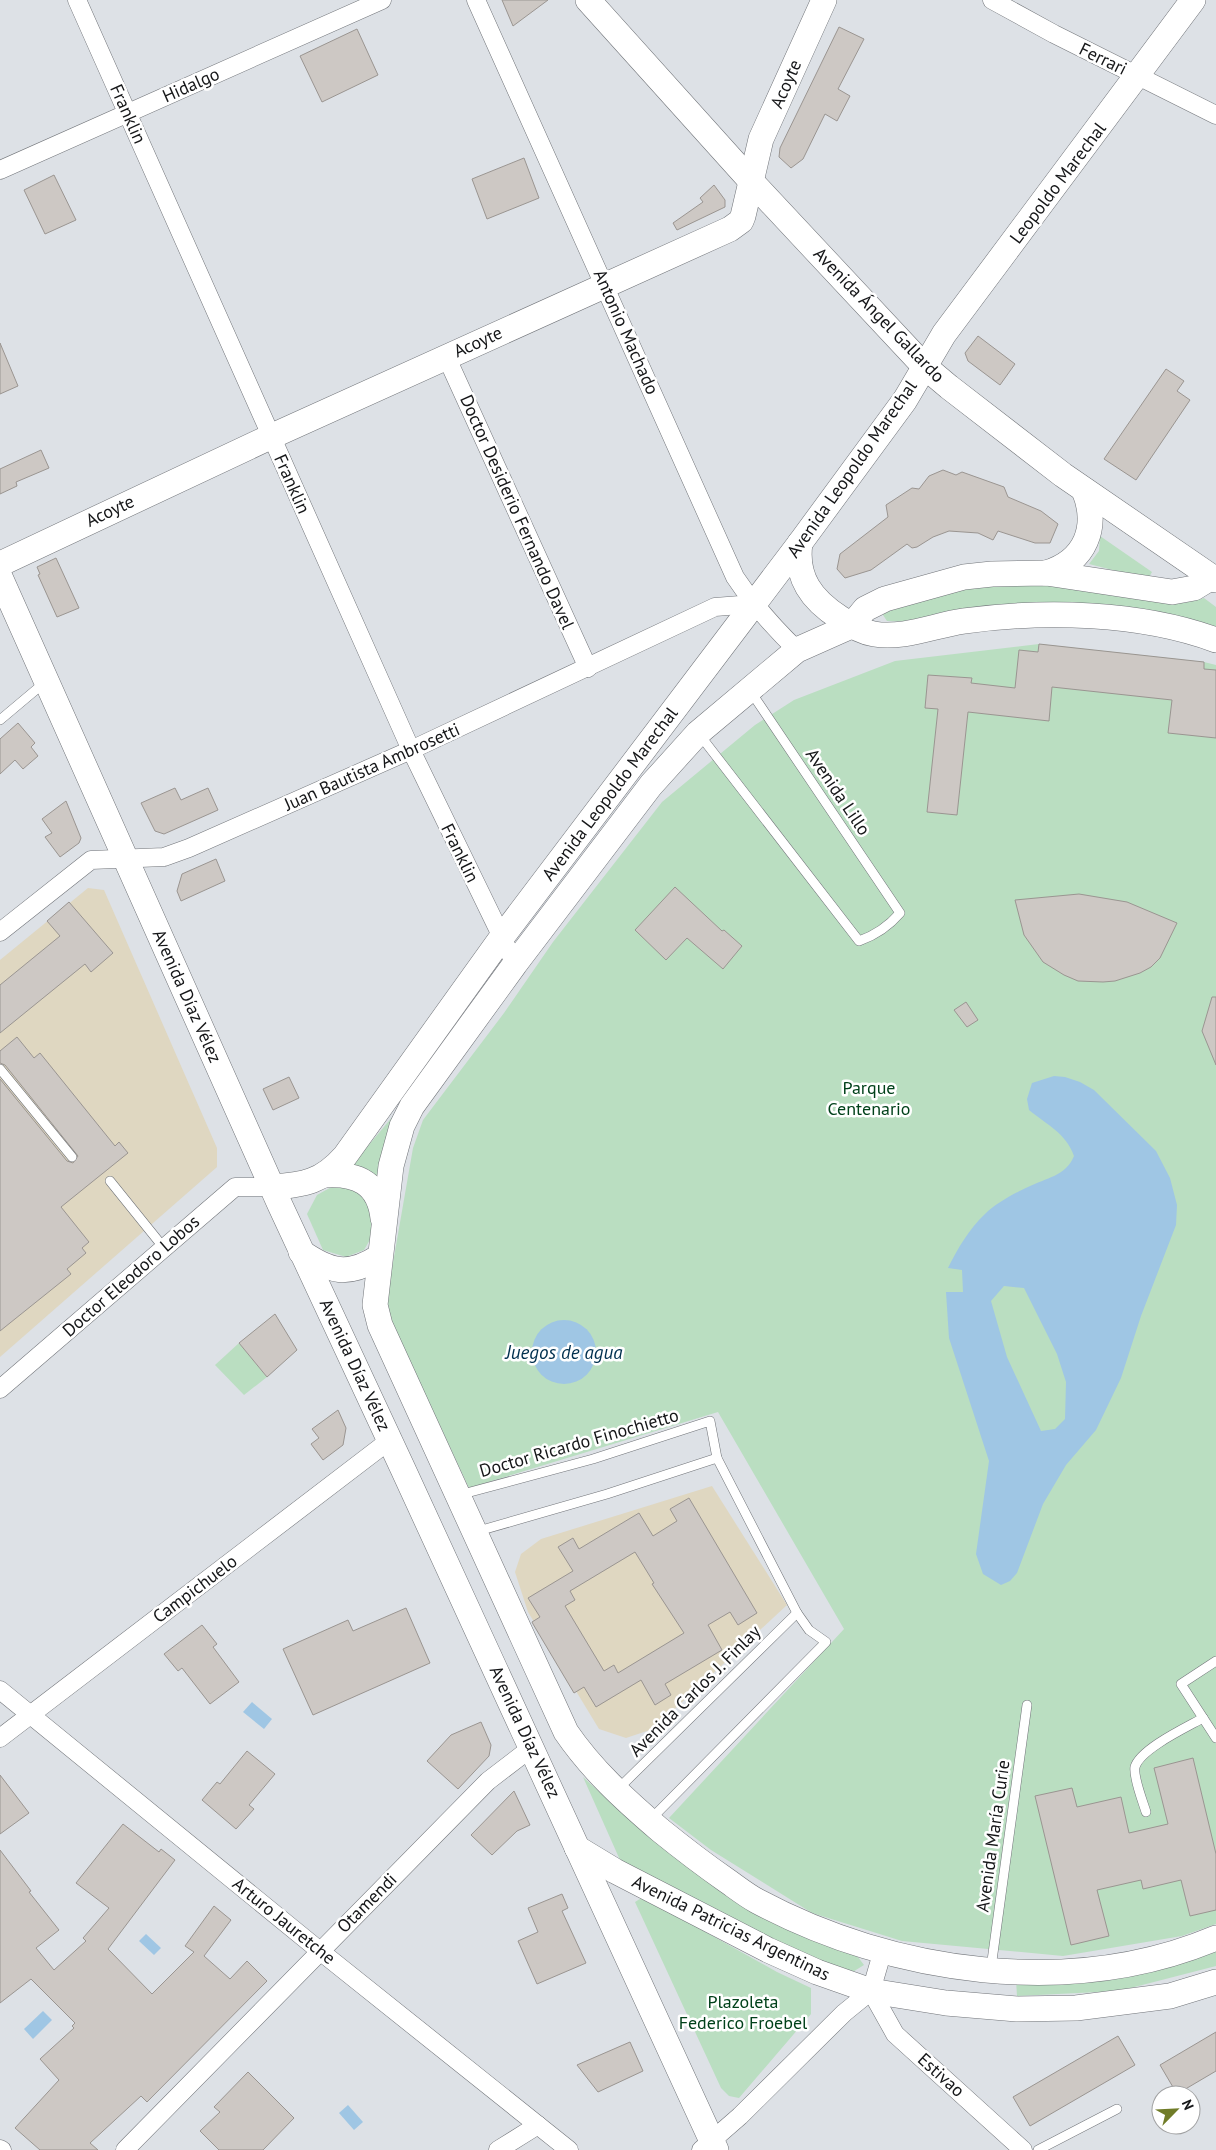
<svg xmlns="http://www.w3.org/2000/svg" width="1216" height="2150" font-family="'PT Sans',sans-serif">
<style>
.medical{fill:#dfd7c1}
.green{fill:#badec1}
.water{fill:#9fc6e4;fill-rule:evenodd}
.building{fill:#cdc8c4;stroke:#9a9591;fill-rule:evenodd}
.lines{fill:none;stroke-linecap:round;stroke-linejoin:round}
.lane-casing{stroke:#717479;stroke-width:10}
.street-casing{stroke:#717479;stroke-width:19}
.secondary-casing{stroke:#717479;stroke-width:26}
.lane{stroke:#fff;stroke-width:9}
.street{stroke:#fff;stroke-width:18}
.secondary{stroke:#fff;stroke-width:25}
.labels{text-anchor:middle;stroke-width:5;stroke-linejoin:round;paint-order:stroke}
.street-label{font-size:18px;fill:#151618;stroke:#fff}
.park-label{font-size:18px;fill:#00411a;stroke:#fff}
.water-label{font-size:19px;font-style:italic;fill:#00304e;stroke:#fff}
</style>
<rect width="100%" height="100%" fill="#dde1e6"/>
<g class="medical">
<path d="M88,888L104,890L217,1148V1167L0,1357V960Z"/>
<path d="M712,1486L787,1605L653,1729L626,1738L599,1729L528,1612L515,1572L521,1554L541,1539Z"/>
</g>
<g class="green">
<path d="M1100,536L1152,572L1148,579L1089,564L1099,551Z"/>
<path d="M1027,582L1184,603L1204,598L1216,607V631L887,621L883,615L886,609L982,584Z"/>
<path d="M1039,644L1204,662L1216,665V1924L1182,1936L1063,1956L902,1941L812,1913L711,1850L669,1818L844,1629L718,1412L469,1488L391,1321L387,1297L413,1148L423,1120L504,1013L553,942L662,802L755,725L794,700L895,661Z"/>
<path d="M399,1109L378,1180L351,1166Z"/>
<path d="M335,1185L353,1188L366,1200L373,1216L371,1238L364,1250L346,1257L323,1250L307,1214L317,1195Z"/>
<path d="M239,1343L267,1377L244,1395L215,1365Z"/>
<path d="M583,1777L653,1840L738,1901L780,1926L824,1944L855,1953L864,1965L851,1973L779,1946L620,1860Z"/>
<path d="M643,1897L777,1972L811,1988V2014L739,2098L729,2096L721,2088L635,1902Z"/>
<path d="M1216,1948V1966L1119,1991L1017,1996L1016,1980Z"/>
</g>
<g class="water">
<path d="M1054,1076L1065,1077L1080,1082L1094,1090L1156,1151L1170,1178L1177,1205L1176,1225L1141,1316L1121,1378L1096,1430L1066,1465L1043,1504L1017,1573L1010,1581L1001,1585L983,1574L976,1554L989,1461L949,1338L946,1292H963L962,1270L948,1268C958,1248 969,1229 985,1214C996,1203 1015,1193 1028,1187C1046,1178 1066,1176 1074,1156C1066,1133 1047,1125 1029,1110L1027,1099L1032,1083ZM1004,1286L1024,1288L1057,1354L1066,1382L1065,1419L1055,1429L1041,1431L1007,1357L991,1301Z"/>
<circle cx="564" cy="1352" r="32"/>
<path d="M252,1702L272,1719L264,1729L243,1712Z"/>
<path d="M146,1934L161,1948L154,1955L139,1941Z"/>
<path d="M43,2011L52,2020L33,2039L24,2029Z"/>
<path d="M348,2105L363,2122L354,2130L339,2113Z"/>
</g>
<g class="building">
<path d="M502,0H548L513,26Z"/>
<path d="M839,27L864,39L838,89L850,96L837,121L825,114L803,159L791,168L779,157L780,148Z"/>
<path d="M357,29L378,75L322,102L300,56Z"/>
<path d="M524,158L539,198L487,219L472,179Z"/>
<path d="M54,175L76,220L45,234L24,190Z"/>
<path d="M714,185L725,200V207L677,230L673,223L703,202L700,198Z"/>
<path d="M978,336L1015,364L1000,385L968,361L965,353Z"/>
<path d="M0,343L18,386L0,394Z"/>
<path d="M1166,369L1184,381L1177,391L1190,400L1136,480L1104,459Z"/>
<path d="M41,450L49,468L16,482L17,486L0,494V469Z"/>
<path d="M943,470L956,475L962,472L1004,487L1008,497L1041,511L1058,524L1050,543H1035L998,531L993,540L978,533L949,531L933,537L917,547L912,548L907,544L871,570L845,578L837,569L840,554L888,517L886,505L912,488L919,489L929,476Z"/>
<path d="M56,558L79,608L57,617L38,575L40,574L37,567Z"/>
<path d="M1039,644L1204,662V669L1216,670V738L1168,733L1172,700L1052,687L1049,721L968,712L957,815L927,812L938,709L925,708L928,675L972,678L971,683L1015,688L1019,650L1038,652Z"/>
<path d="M18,723L35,743L31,747L38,756L23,769L15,760L0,774V739Z"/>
<path d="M175,788L181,800L208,788L218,810L164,834L155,831L141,803Z"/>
<path d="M66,801L81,838L79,843L60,857L45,837L52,833L42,819Z"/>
<path d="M216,859L225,881L181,901L177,891L182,874Z"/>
<path d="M675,887L722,931L724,930L742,946L723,969L687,938L666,960L635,930Z"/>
<path d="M1079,894L1127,902L1177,923L1160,958L1151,967L1140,973L1115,981L1103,982L1078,981L1064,975L1043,962L1024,935L1015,900Z"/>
<path d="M69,902L113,953L91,972L85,964L0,1033V985L60,936L47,921Z"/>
<path d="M1212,997H1216V1065L1202,1031Z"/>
<path d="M966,1002L978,1020L967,1027L954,1010Z"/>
<path d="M17,1037L34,1058L40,1053L115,1146L119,1142L128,1153L61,1207L89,1242L82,1248L86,1253L67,1269L71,1274L0,1331V1079L67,1161L73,1163L78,1156L5,1065L0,1063V1051Z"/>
<path d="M289,1077L299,1098L273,1110L263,1089Z"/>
<path d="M275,1314L297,1350L267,1377L239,1343Z"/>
<path d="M338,1410L346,1428L343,1445L323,1460L311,1444L319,1438L312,1429Z"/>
<path d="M689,1498L757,1613L738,1625L730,1612L708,1625L722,1650L665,1684L671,1695L655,1705L641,1680L596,1707L584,1687L574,1693L533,1624L532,1622L540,1617L528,1598L573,1571L558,1547L573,1538L579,1549L639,1513L653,1536L677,1521L670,1509ZM635,1552L654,1583L652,1584L684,1633L618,1673L614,1665L604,1671L565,1606L575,1600L570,1591Z"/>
<path d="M406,1608L430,1663L313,1715L283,1649L348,1620L353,1631Z"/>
<path d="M202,1625L217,1644L213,1647L239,1682L210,1704L182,1668L178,1671L164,1654Z"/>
<path d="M481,1722L491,1745L489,1756L458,1789L427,1761L451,1735Z"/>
<path d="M247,1751L275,1774L249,1805L254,1809L236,1829L202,1800L217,1782L220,1784Z"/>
<path d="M1193,1758L1216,1854V1910L1190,1916L1181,1880L1143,1889L1141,1880L1097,1890L1109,1936L1071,1945L1035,1796L1072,1788L1077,1807L1121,1797L1129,1833L1168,1824L1154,1768Z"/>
<path d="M0,1775L29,1813L0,1834Z"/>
<path d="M514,1791L530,1825L517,1831L492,1855L471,1835Z"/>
<path d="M123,1824L159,1852L161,1849L175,1860L108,1949L152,1994L194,1952L185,1946L214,1906L231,1920L204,1956L230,1979L247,1961L267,1981L147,2102L141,2096L90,2143L98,2150H40L15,2128L59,2080L40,2059L74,2028L72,2026L75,2023L31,1979L0,2003V1850L31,1891L29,1892L59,1930L36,1948L54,1970L86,1941L83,1938L109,1908L76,1883Z"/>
<path d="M562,1894L568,1908L562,1911L586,1963L537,1984L518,1941L538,1932L528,1908Z"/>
<path d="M1216,2032V2071L1177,2094L1160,2065Z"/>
<path d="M1118,2036L1135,2065L1030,2126L1013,2097Z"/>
<path d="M630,2042L643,2071L598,2092L577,2065Z"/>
<path d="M248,2072L294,2118L263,2150H219L200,2131L220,2112L214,2107Z"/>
</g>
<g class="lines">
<g class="lane-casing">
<g id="lane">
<path d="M0,720L44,683"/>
<path d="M699,734L859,941C876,935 888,927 900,913L751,692"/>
<path d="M0,1069L72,1157"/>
<path d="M110,1181L164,1248"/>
<path d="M459,1495L593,1459L710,1421L717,1458L797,1613L809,1630L826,1642L651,1819"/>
<path d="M475,1532L607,1494L717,1458"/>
<path d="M1216,1661L1181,1684L1216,1738"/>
<path d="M617,1790L797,1613"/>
<path d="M1146,1812C1143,1802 1133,1777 1135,1767C1140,1749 1187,1727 1203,1718"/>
<path d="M991,1968L1027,1705"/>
<path d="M1038,2150L1117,2109"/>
</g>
</g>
<g class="street-casing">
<g id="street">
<path d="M77,0L411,750L515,964"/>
<path d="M476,0L735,577C753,604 773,627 797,650"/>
<path d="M992,0L1054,34L1216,115"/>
<path d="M0,170L382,0"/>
<path d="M446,356L588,668"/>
<path d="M0,932L91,860L164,857L189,848L411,750L715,607L753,604"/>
<path d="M0,1389L235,1187H272"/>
<path d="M0,1690L320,1951L569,2150"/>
<path d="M0,1738L390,1440"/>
<path d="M871,1991L895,2034L1023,2150"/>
<path d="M0,2149L2,2150"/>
<path d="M125,2150L488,1781L531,1748"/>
<path d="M498,2150L538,2125"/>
<path d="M701,2150L740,2116L844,2013L871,1991L883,1950"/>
</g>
</g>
<g class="secondary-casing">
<g id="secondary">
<path d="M588,0L750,180L924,366L949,387L1063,475L1216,580"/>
<path d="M800,543C795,578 812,600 840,618C850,625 862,632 874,634C904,639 935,625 964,621C1044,610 1140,612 1216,640"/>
<path d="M0,564L270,437L730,229L741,221L743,216L761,139L824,0"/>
<path d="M1046,573C1086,561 1099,527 1084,490"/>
<path d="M0,577L280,1205L403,1469L716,2150"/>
<path d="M1212,577L1194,588L1172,592L1046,573L992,574L964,577L885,599L865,609L851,626L797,650L698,733L651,785L515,964L412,1106L402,1126L391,1166L375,1305L380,1325L566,1732C592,1770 625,1800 660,1830C681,1847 703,1864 726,1880C736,1887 746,1895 757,1901C893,1974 1071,1999 1216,1938"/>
<path d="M325,1175C357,1173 379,1183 383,1218"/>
<path d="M272,1187C304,1185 322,1182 345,1156L502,937L800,543L905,400L944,334L1193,0"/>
<path d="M301,1252C330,1272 348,1277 379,1257"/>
<path d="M577,1848L615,1871L768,1950L817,1972L871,1991L946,2003L1017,2009L1076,2008L1170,1996L1216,1982"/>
</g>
</g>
<use href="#lane" class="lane"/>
<use href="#street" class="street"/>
<use href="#secondary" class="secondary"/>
</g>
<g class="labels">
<g class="street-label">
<text transform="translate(1103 59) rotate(26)" y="6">Ferrari</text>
<text transform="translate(786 84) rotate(-66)" y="6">Acoyte</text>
<text transform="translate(191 85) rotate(-24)" y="6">Hidalgo</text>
<text transform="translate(128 114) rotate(66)" y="6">Franklin</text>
<text transform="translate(1058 183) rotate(-53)" y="6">Leopoldo Marechal</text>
<text transform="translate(879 315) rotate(46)" y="6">Avenida Ángel Gallardo</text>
<text transform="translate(626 332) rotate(66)" y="6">Antonio Machado</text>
<text transform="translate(478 342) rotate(-24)" y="6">Acoyte</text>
<text transform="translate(852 469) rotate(-55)" y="6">Avenida Leopoldo Marechal</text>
<text transform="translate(292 484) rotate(66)" y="6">Franklin</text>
<text transform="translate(110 511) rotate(-25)" y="6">Acoyte</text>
<text transform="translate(517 512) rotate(66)" y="6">Doctor Desiderio Fernando Davel</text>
<text transform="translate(372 767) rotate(-24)" y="6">Juan Bautista Ambrosetti</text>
<text transform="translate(838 792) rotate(56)" y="6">Avenida Lillo</text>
<text transform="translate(610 794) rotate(-53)" y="6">Avenida Leopoldo Marechal</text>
<text transform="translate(460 853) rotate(64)" y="6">Franklin</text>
<text transform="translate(187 996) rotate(66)" y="6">Avenida Díaz Vélez</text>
<text transform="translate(131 1276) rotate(-41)" y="6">Doctor Eleodoro Lobos</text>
<text transform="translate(355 1365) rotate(65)" y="6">Avenida Díaz Vélez</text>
<text transform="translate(579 1443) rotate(-16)" y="6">Doctor Ricardo Finochietto</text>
<text transform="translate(195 1589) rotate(-37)" y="6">Campichuelo</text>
<text transform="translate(695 1691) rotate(-45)" y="6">Avenida Carlos J. Finlay</text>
<text transform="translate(525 1732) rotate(65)" y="6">Avenida Díaz Vélez</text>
<text transform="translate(993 1836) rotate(-82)" y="6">Avenida María Curie</text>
<text transform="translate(367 1903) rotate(-45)" y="6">Otamendi</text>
<text transform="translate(284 1921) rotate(39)" y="6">Arturo Jauretche</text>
<text transform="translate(731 1928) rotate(26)" y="6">Avenida Patricias Argentinas</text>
<text transform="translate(941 2075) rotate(42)" y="6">Estivao</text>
</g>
<g class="park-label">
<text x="869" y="1094">Parque<tspan x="869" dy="21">Centenario</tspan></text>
<text x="743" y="2008">Plazoleta<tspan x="743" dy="21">Federico Froebel</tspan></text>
</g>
<g class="water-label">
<text x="564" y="1359">Juegos de agua</text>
</g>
</g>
<g transform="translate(1176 2110) rotate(66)"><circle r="24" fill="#ffffff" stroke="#a1a2a3"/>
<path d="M0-4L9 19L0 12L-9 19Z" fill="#707c28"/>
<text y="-8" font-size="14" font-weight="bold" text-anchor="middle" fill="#151618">N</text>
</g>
</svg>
